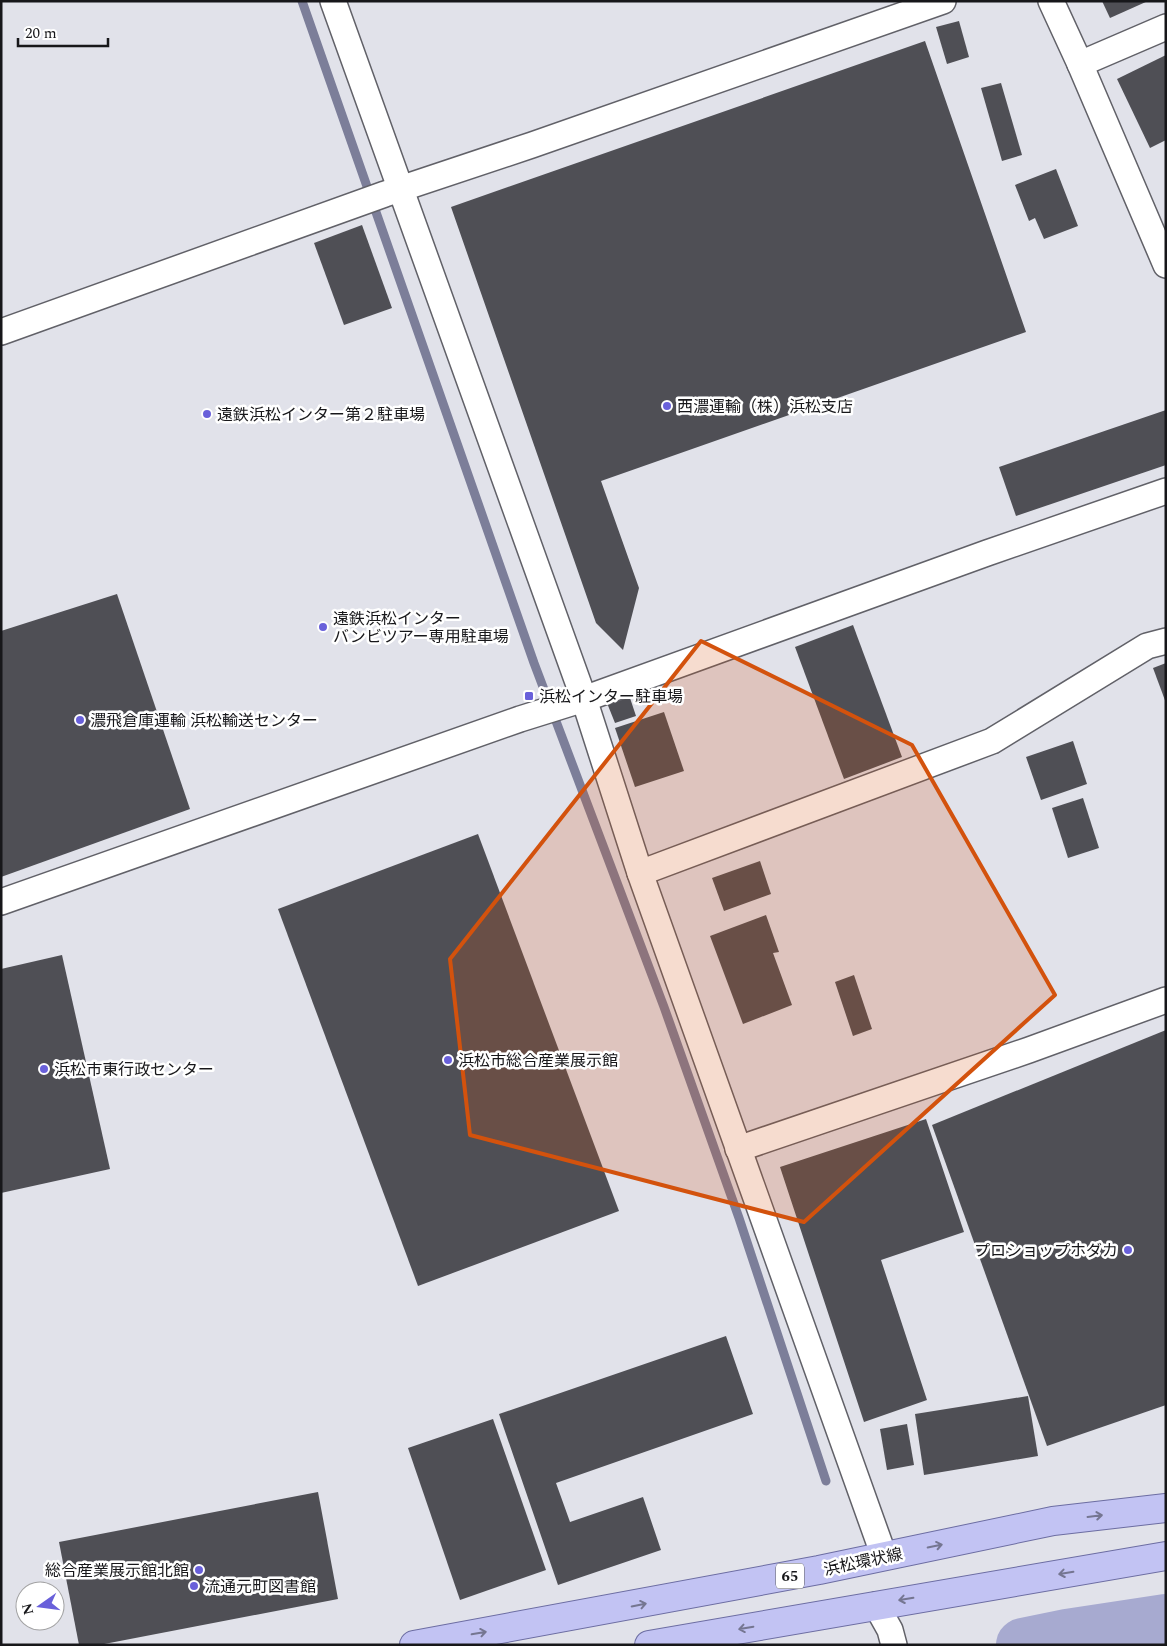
<svg xmlns="http://www.w3.org/2000/svg" width="1167" height="1646" font-family="Spectral,'Noto Sans JP',serif">
<style>
.lines{fill:none;stroke-linecap:round;stroke-linejoin:round}
.stream{stroke:#7c7e99;stroke-width:9}
.river{stroke:#a7aad0;stroke-width:54}
.building{fill:#4f4f55}
.street-casing{stroke:#616168;stroke-width:28}
.primary-casing{stroke:#6c6da2;stroke-width:30}
.street{stroke:#fff;stroke-width:25}
.primary{stroke:#c2c3f3;stroke-width:28}
.oneway{stroke:#757691}
.marked{fill:#d3520d;fill-opacity:0.2;stroke:#d3520d;stroke-width:4;stroke-linejoin:round}
.poi-dot{fill:#6960da;stroke:#fff;stroke-width:2}
.labels{text-anchor:middle;stroke-width:5;stroke-linejoin:round;paint-order:stroke}
.shield{fill:#fff;stroke:#5d5d5f;stroke-width:1}
.shield-label{font-size:15px;font-weight:bold;fill:#17171a}
.poi-label{font-size:16px;fill:#17171a;stroke:#fff;text-anchor:start}
.street-label{font-size:16px;fill:#17171a;stroke:#fff}
</style>
<rect width="100%" height="100%" fill="#e1e2ea"/>
<g class="lines">
<path class="stream" d="M302,1L534,663L664,1007L739,1218L826,1481"/>
<path class="river" d="M1023,1645L1067,1636L1166,1621"/>
</g>
<g class="building">
<path d="M1102,1H1148L1110,18Z"/>
<path d="M959,21L969,57L947,64L936,27Z"/>
<path d="M925,41L1026,332L601,481L639,588L623,650L596,623L451,207Z"/>
<path d="M1166,55V140L1150,148L1117,79Z"/>
<path d="M1001,83L1022,155L1002,161L981,88Z"/>
<path d="M1056,169L1078,226L1044,239L1035,218L1029,221L1015,185Z"/>
<path d="M362,225L392,308L344,325L314,243Z"/>
<path d="M1166,410V465L1016,516L999,467Z"/>
<path d="M117,594L190,809L1,877V631Z"/>
<path d="M853,625L902,757L844,779L795,647Z"/>
<path d="M1166,663V703L1153,668Z"/>
<path d="M629,695L636,716L615,723L607,703Z"/>
<path d="M664,712L684,771L635,787L615,728Z"/>
<path d="M1073,741L1087,784L1041,800L1026,757Z"/>
<path d="M1083,798L1099,848L1068,858L1052,808Z"/>
<path d="M478,834L619,1211L418,1286L278,909Z"/>
<path d="M760,861L771,894L724,911L712,878Z"/>
<path d="M766,915L779,952L773,953L792,1005L743,1024L710,936Z"/>
<path d="M62,955L110,1169L1,1193V969Z"/>
<path d="M854,975L872,1029L853,1036L835,982Z"/>
<path d="M1166,1030V1405L1047,1446L932,1125Z"/>
<path d="M926,1119L964,1232L881,1260L927,1400L864,1422L780,1167Z"/>
<path d="M726,1336L753,1414L556,1483L570,1522L643,1497L661,1550L558,1585L499,1414Z"/>
<path d="M1028,1396L1038,1456L924,1475L915,1414Z"/>
<path d="M493,1419L546,1570L460,1600L408,1448Z"/>
<path d="M907,1424L914,1465L887,1470L880,1429Z"/>
<path d="M318,1492L338,1599L99,1645H79L59,1542Z"/>
</g>
<g class="lines">
<g class="street-casing">
<g id="street">
<path d="M333,1L584,699L640,873L992,741L1147,646L1166,641"/>
<path d="M1051,1L1080,64L1166,265"/>
<path d="M1080,64L1166,27"/>
<path d="M1,332L385,194L532,145L943,1"/>
<path d="M640,873L884,1556"/>
<path d="M1,902L520,719L584,699L987,553L1166,491"/>
<path d="M738,1149L1029,1050L1166,1000"/>
<path d="M876,1605L890,1630L894,1645"/>
</g>
</g>
<g class="primary-casing">
<g id="primary">
<path d="M414,1645L819,1570L1053,1521L1166,1508"/>
<path d="M649,1645L1166,1556"/>
</g>
</g>
<use href="#street" class="street"/>
<use href="#primary" class="primary"/>
</g>
<defs><path id="oneway-shaft" d="M-6 0H5M1.5-3L5.5 0L1.5 3" fill="none" stroke-width="1.6" stroke-linecap="round" stroke-linejoin="round" transform="scale(1.25)"/></defs>
<g class="oneway">
<use href="#oneway-shaft" transform="translate(1095 1516) rotate(-7)"/>
<use href="#oneway-shaft" transform="translate(935 1546) rotate(-12)"/>
<use href="#oneway-shaft" transform="translate(1066 1573) rotate(171)"/>
<use href="#oneway-shaft" transform="translate(906 1599) rotate(171)"/>
<use href="#oneway-shaft" transform="translate(639 1605) rotate(-11)"/>
<use href="#oneway-shaft" transform="translate(746 1628) rotate(170)"/>
<use href="#oneway-shaft" transform="translate(479 1633) rotate(-10)"/>
</g>
<path class="marked" d="M701,641L912,745L1055,995L804,1222L470,1135L450,959Z"/>
<g class="poi-dot">
<circle cx="667" cy="406" r="5"/>
<circle cx="207" cy="414" r="5"/>
<circle cx="323" cy="627" r="5"/>
<rect x="524" y="691" width="10" height="10" rx="2.5"/>
<circle cx="80" cy="720" r="5"/>
<circle cx="448" cy="1060" r="5"/>
<circle cx="44" cy="1069" r="5"/>
<circle cx="1128" cy="1250" r="5"/>
<circle cx="199" cy="1570" r="5"/>
<circle cx="194" cy="1586" r="5"/>
</g>
<g class="labels">
<rect class="shield" x="776" y="1563.5" width="28" height="25" rx="4"/>
<g class="shield-label">
<text x="790" y="1581">65</text>
</g>
<g class="poi-label">
<text x="677" y="412">西濃運輸（株）浜松支店</text>
<text x="217" y="420">遠鉄浜松インター第２駐車場</text>
<text x="333" y="624">遠鉄浜松インター<tspan x="333" dy="18">バンビツアー専用駐車場</tspan></text>
<text x="539" y="702">浜松インター駐車場</text>
<text x="90" y="726">濃飛倉庫運輸 浜松輸送センター</text>
<text x="458" y="1066">浜松市総合産業展示館</text>
<text x="54" y="1075">浜松市東行政センター</text>
<text x="1118" y="1256" text-anchor="end">プロショップホダカ</text>
<text x="189" y="1576" text-anchor="end">総合産業展示館北館</text>
<text x="204" y="1592">流通元町図書館</text>
</g>
<g class="street-label">
<text transform="translate(863 1561) rotate(-12)" y="6">浜松環状線</text>
</g>
</g>
<rect width="1167" height="1646" fill="none" stroke="#17171a" stroke-width="5"/>
<g transform="translate(40 1606) rotate(256)"><circle r="24" fill="#ffffff" stroke="#a2a2a3"/>
<path d="M0-4L9 19L0 12L-9 19Z" fill="#6960da"/>
<text y="-8" font-size="14" font-weight="bold" text-anchor="middle" fill="#17171a">N</text>
</g>
<path d="M18 38v8h90v-8" fill="none" stroke="#17171a" stroke-width="2.5"/>
<text x="25" y="38" font-size="15" fill="#17171a" stroke="#ffffff" stroke-width="4" paint-order="stroke">20 m</text>
</svg>
